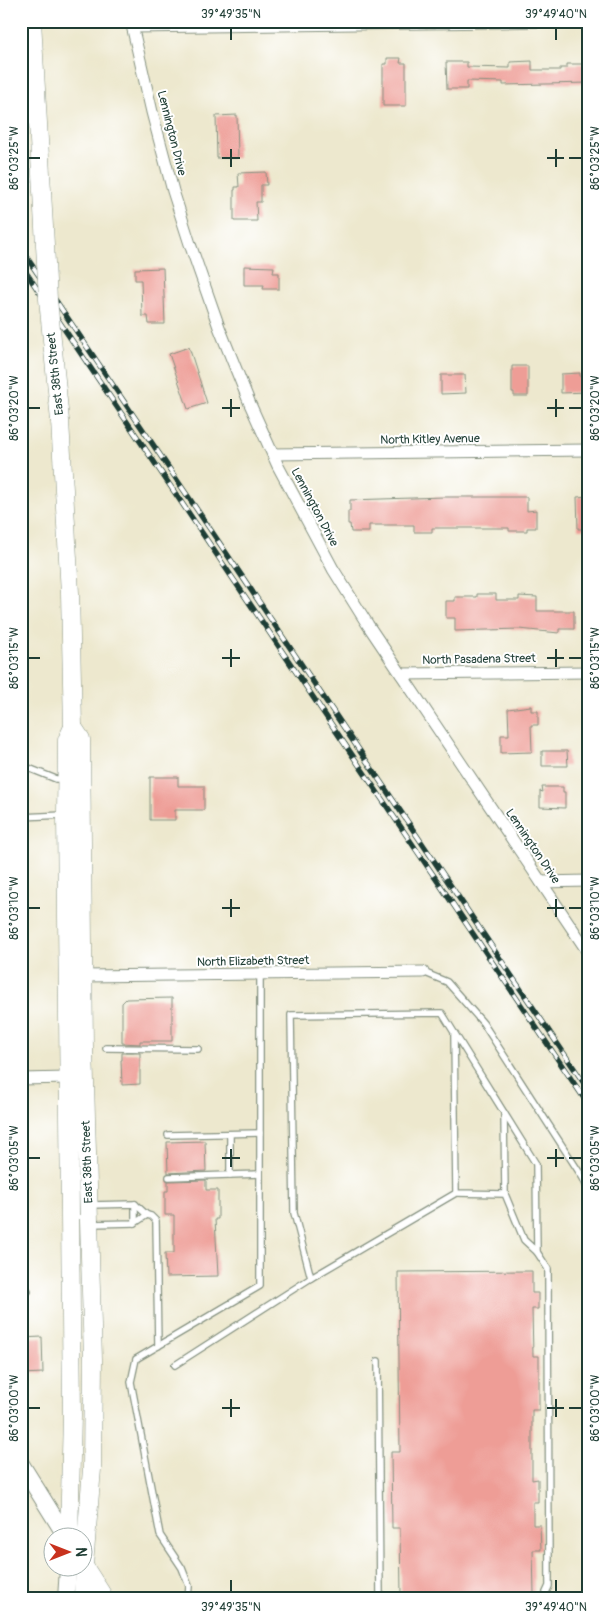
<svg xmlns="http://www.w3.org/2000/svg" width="609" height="1620" font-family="Pangolin,sans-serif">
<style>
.building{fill:#ee9d96}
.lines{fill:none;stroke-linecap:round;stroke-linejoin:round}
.lane-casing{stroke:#869281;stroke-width:8}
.street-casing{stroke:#869281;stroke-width:13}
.secondary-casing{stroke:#869281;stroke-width:18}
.primary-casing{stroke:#869281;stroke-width:19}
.lane{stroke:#fff;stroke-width:5.5}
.street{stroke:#fff;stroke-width:11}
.secondary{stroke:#fff;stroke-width:16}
.primary{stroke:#fff;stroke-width:18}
.rail-casing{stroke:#1f3d34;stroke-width:5.5}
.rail{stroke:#fff;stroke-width:4;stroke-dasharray:11;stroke-linecap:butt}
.primary-bridge-casing{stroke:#869281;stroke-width:19;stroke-linecap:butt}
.primary-bridge{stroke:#fff;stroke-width:18}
.ticks{fill:none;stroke:#1f3d34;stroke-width:2}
.labels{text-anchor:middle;stroke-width:4;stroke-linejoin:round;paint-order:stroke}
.street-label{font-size:12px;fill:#1f3d34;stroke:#fff}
.neatline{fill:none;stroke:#1f3d34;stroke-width:2}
.ticks-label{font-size:12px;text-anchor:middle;fill:#1f3d34}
</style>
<rect width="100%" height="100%" fill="#fff"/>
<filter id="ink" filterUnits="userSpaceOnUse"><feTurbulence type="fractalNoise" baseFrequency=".02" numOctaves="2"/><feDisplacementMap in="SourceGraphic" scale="10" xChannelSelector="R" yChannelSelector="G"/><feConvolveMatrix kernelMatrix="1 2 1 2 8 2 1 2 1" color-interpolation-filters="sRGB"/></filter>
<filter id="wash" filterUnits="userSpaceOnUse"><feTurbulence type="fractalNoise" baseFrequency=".0096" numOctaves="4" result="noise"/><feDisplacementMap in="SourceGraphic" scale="20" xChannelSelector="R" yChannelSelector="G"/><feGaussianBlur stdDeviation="1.12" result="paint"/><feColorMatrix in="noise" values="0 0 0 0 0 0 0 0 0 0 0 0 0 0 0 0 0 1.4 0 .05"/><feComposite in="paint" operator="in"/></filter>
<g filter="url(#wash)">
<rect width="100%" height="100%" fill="#ede8ce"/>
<g id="blocks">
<g class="building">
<path d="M387,58H401L400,63H406V106H383V64H387Z"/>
<path d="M532,61V70H560V68H567V64H588V83L503,85V82L467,81V89H447L446,62H467V67L510,68V62Z"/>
<path d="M237,115L238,158H217L216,116Z"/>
<path d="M266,172L267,185H261V202H256L257,221H234V190H235V187H239L238,173Z"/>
<path d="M244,266L274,267L273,273H279V289H263L264,285H244Z"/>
<path d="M163,268L165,324H149L148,316H142L141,280H135V269Z"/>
<path d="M189,347L207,403L188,409L169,354Z"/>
<path d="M512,366H528V396H514V392H512Z"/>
<path d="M580,373V377H588V392L561,393V374Z"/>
<path d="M441,375H465L466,393L441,394Z"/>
<path d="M588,496V529H578L577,497Z"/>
<path d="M444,497H527V511L536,510V528H527V531H509V528H432V532H414V525H369V532H351L350,524H348V511H350V500Z"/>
<path d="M477,594H496V600H519V596L537,597V611H574V629H559V633L519,629L455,631V618H446V601H455V597H477Z"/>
<path d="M531,706V711H538V725H531L532,752L501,753V735H509L508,709Z"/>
<path d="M542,751H567L568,766H542Z"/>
<path d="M150,777H178V786H204V810H175V820H150Z"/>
<path d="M542,787H563V792H565V808L540,807V791L543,792Z"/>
<path d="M172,998V1041H140V1044L122,1043V1003L126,999Z"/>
<path d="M122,1053H140V1084L122,1085L121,1060H122Z"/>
<path d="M205,1141L206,1171L168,1173L167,1142Z"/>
<path d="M206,1180V1190H218V1219H215L218,1276L166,1277L165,1253H174V1215H165V1191H168V1181Z"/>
<path d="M532,1271V1293H538V1309H532L533,1356H539V1410H532V1480L538,1479V1502H533V1525H540L541,1550H533L534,1594L401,1595L400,1528H392L391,1452H400L398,1272Z"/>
<path d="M42,1337L43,1373L21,1374V1338Z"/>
</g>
</g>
</g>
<g filter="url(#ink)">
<use href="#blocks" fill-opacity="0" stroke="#869281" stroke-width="1"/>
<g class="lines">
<g class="lane-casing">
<g id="lane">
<path d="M21,765L56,779H64"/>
<path d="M21,817L64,815"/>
<path d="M423,972L447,982L483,1023L583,1178L588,1189"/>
<path d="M454,1035L456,1193L505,1194L524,1240L537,1252"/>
<path d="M106,1048L198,1049"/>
<path d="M504,1113L505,1194"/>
<path d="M230,1134V1175"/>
<path d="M168,1135L260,1133"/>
<path d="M169,1177L260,1174"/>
<path d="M135,1204L147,1215L135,1223"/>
<path d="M147,1215L151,1216L156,1221L158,1346"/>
<path d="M90,1224L135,1223V1204L90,1205"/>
<path d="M311,1278L456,1193"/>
<path d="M21,1292L28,1291"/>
<path d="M378,1361L380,1599"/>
<path d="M175,1365L311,1278L294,1213L291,1015L442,1013L536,1164L537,1252L548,1269L549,1586L543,1599"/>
<path d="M188,1599L189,1586L182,1568L160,1535L131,1382L136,1359L260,1286V974"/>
</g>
</g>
<g class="street-casing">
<g id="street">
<path d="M131,21L152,112L173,191L190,244L219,327L250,404L278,466L333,569L368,625L588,952"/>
<path d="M133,27L563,21"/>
<path d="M273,454L588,450"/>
<path d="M401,674L588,672"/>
<path d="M541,882L588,881"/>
<path d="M83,976L423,972"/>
<path d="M21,1079L68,1078"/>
</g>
</g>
<g class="secondary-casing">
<g id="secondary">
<path d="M21,1464L67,1538"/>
<path d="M66,1599L68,1568"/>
<path d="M82,1599L84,1565"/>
</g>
</g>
<g class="primary-casing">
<g id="primary">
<path d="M32,21L42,191"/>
<path d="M60,421L70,593L73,727L67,740L66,815L72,1415L69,1538"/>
<path d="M73,727L81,739L84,1048L93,1360L92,1469L84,1565"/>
<path d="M82,1563L105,1599"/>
</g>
</g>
<use href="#lane" class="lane"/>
<use href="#street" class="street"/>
<use href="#secondary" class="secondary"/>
<use href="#primary" class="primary"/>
<g class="rail-casing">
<g id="rail">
<path d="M21,249L588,1089"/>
<path d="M21,265L588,1104"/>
</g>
</g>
<use href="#rail" class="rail"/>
<g class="primary-bridge-casing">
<path id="primary-bridge" d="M42,191L48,299L60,421"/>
</g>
<use href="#primary-bridge" class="primary-bridge"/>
</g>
</g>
<path class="ticks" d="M231,28V40M556,28V40M231,149V167M556,149V167M28,158H40M222,158H240M547,158H564M569,158H582M231,399V417M556,399V417M28,408H40M222,408H240M547,408H564M569,408H582M231,649V667M556,649V667M28,658H40M222,658H240M547,658H564M569,658H582M231,899V917M556,899V917M28,908H40M222,908H240M547,908H564M569,908H582M231,1149V1167M556,1149V1167M28,1158H40M222,1158H240M547,1158H564M569,1158H582M231,1399V1417M556,1399V1417M28,1408H40M222,1408H240M547,1408H564M569,1408H582M231,1580V1592M556,1580V1592"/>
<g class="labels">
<g class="street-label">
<text transform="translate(172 133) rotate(76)" y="4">Lennington Drive</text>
<text transform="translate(55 374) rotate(-96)" y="4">East 38th Street</text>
<text transform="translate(430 439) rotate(-1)" y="4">North Kitley Avenue</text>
<text transform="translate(315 507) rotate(62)" y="4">Lennington Drive</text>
<text transform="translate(479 659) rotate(-1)" y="4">North Pasadena Street</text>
<text transform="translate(533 846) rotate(56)" y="4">Lennington Drive</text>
<text transform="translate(253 961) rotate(-1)" y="4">North Elizabeth Street</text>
<text transform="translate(87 1162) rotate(-92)" y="4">East 38th Street</text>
</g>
</g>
<rect width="609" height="1620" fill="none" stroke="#fff" stroke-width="55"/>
<g transform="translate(68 1552) rotate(90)"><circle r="24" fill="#ffffff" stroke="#a5b1ae"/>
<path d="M0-4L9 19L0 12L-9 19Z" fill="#c8321e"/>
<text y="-8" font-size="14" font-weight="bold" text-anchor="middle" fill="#1f3d34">N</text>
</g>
<rect x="28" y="28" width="554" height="1564" class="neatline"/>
<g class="ticks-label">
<text x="231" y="18">39°49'35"N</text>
<text x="556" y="18">39°49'40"N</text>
<text transform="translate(14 158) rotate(-90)" y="4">86°03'25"W</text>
<text transform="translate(595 158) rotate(-90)" y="4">86°03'25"W</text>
<text transform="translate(14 408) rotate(-90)" y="4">86°03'20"W</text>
<text transform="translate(595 408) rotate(-90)" y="4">86°03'20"W</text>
<text transform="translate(595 658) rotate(-90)" y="4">86°03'15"W</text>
<text transform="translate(14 658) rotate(-90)" y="4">86°03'15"W</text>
<text transform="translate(595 908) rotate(-90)" y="4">86°03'10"W</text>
<text transform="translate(14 908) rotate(-90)" y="4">86°03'10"W</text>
<text transform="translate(595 1158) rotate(-90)" y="4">86°03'05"W</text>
<text transform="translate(14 1158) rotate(-90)" y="4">86°03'05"W</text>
<text transform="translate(595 1408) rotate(-90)" y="4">86°03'00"W</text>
<text transform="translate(14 1408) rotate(-90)" y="4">86°03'00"W</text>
<text x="231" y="1611">39°49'35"N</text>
<text x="556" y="1611">39°49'40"N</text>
</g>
</svg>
